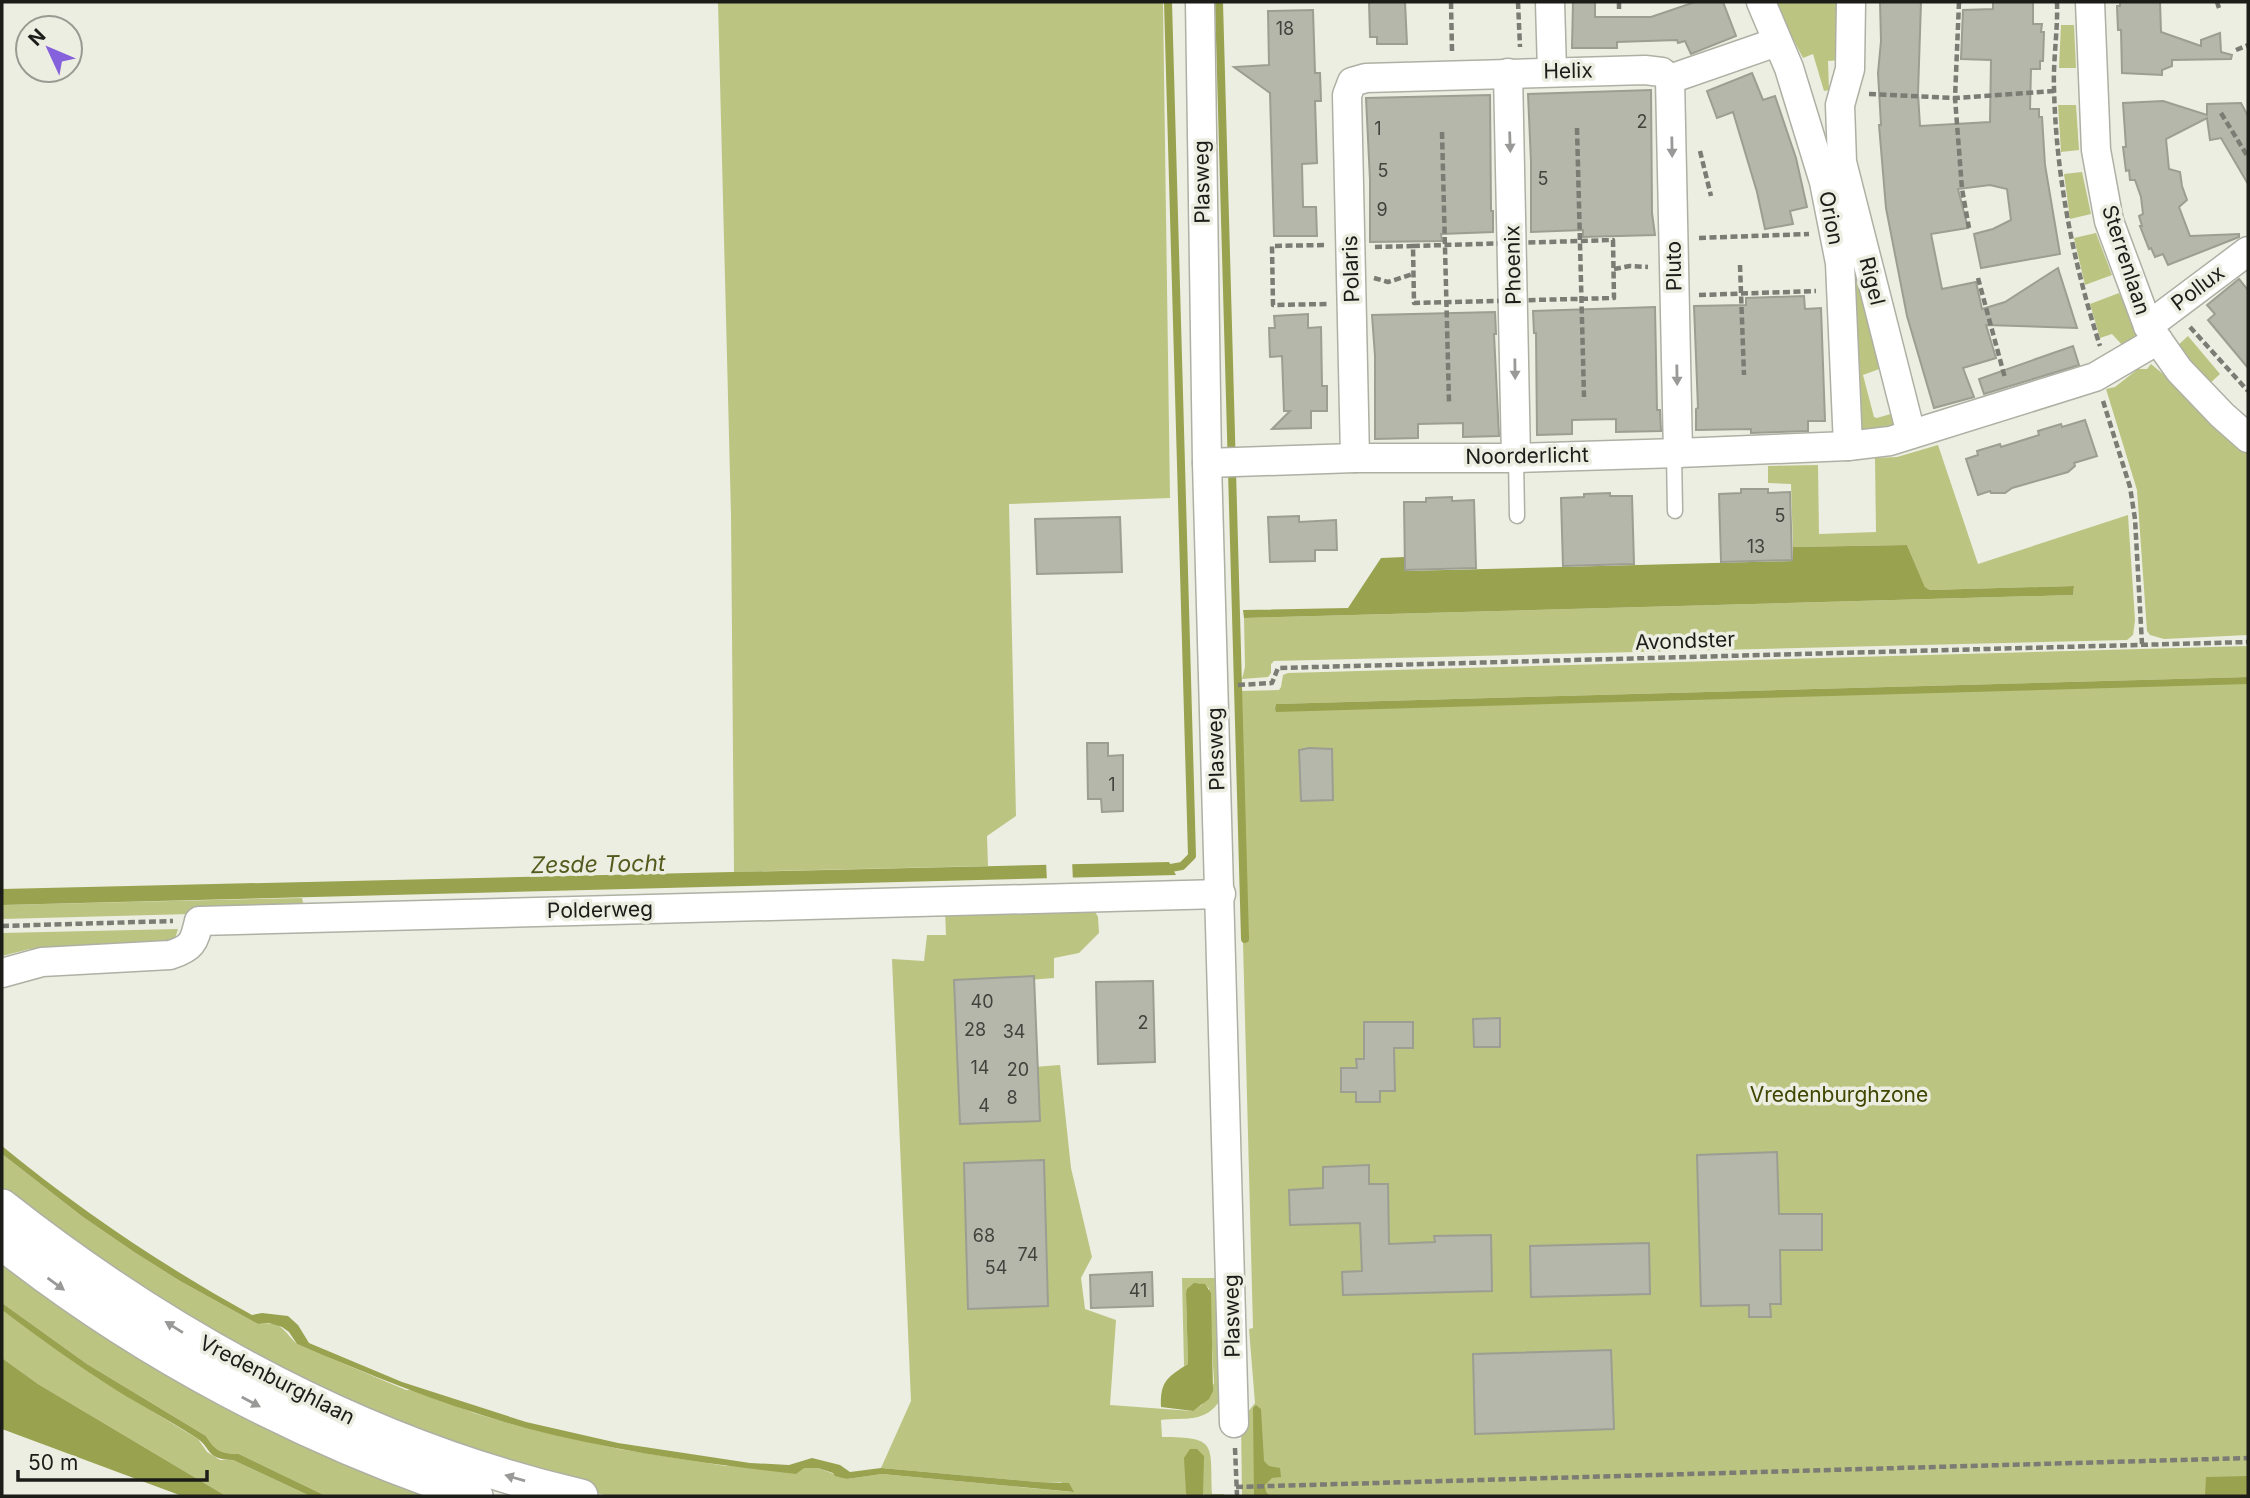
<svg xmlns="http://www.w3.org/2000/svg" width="2250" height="1498" font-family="Inter,sans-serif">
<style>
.green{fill:#bcc482}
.water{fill:#99a24e}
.pier{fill:#eceee2}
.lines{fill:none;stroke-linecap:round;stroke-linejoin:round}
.stream{stroke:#99a24e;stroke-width:8}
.building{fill:#b5b7ab;stroke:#9c9e92;stroke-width:2}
.service-casing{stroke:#aeb0a4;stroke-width:17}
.minor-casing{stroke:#aeb0a4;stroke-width:31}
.tertiary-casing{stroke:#aeb0a4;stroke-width:36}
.path{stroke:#7b7c74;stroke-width:4.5;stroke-dasharray:7 3.5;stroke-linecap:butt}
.service{stroke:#fff;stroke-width:14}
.minor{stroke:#fff;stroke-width:28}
.tertiary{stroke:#fff;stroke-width:33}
.oneway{fill:#999997}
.labels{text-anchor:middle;stroke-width:7;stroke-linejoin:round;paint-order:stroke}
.number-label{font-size:18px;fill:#42433d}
.street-label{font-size:21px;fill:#1c1c18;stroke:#eceee2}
.park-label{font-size:21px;fill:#414602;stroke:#eceee2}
.water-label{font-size:23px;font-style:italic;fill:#54591c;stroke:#eceee2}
</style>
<rect width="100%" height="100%" fill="#eceee2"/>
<g class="green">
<path d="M718,2H1163L1170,498L1009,504L1016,816L987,836L988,866L734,872L731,515Z"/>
<path d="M1770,2H1843L1841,60L1828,61L1829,90L1824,91L1813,54L1803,58L1792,37L1785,40Z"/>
<path d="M2061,25H2074L2076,68H2059Z"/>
<path d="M2058,105H2076L2079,150L2061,152Z"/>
<path d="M2082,172L2091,214L2070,219L2064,174Z"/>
<path d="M2096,233L2112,275L2085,285L2074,238Z"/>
<path d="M1857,272L1882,368L1863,375L1874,417L1877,418L1894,413L1896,420L1894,428L1866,432L1861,428L1849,274Z"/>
<path d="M2119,293L2139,333L2124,347L2112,334L2100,338L2090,304Z"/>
<path d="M2188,336L2220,374L2207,386L2175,348Z"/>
<path d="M2151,364L2187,394L2248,453V635L2164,639L2150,635L2147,631L2137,490L2106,389L2115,387L2138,369H2147Z"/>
<path d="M1938,445L1978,564L2128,515L2135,620L2133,635L2127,640L1274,661L1271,664V673L1268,677L1242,679L1245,667L1244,618L2073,595L2074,586L1930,590L1925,587L1907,545L1793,547L1791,484L1768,483V466L1818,465L1819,534L1876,532L1875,458L1897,457Z"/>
<path d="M2248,646V677L1276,704L1275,708L2248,681V1496H1257L1255,1407L1254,1496H1242L1241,1421L1255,1403L1249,1329L1253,1328L1237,710H1241L1240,691L1279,690L1281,687L1283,675L1288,673Z"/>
<path d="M302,898L305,911L2,919V905Z"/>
<path d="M1093,908L1098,917L1099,933L1079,953L1054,958V978L1005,982L1007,1069L1060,1065L1071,1168L1092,1257L1081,1278L1085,1309L1116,1320L1110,1405L1192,1411L1202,1405L1214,1383L1209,1288L1199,1283L1186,1294L1188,1364L1184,1366L1182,1278H1219L1221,1399C1205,1424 1186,1417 1161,1420L1162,1437C1218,1437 1210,1444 1212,1494H1224V1496H1203L1204,1494L1186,1493L1187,1496H610L580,1490L281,1378L2,1197V1154L83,1217L134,1252L180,1281L258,1324C282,1321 282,1329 297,1344L406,1390H414L474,1413L525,1428L619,1449L726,1466L818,1468L847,1479L882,1474L1073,1492L1061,1482H1037L881,1468L911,1401L892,959L924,961L927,935H946L945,910Z"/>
<path d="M178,929L174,942L30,949L2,956V933Z"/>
<path d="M2,1252L457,1496H326L239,1454C222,1454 215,1451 206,1436L87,1364L2,1303Z"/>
<path d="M2,1310L117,1390L198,1439L207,1452L220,1460H233L310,1496H226L38,1384L2,1358Z"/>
</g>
<g class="water">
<path d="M1907,545L1925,587L1930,590L2074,586L2073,595L1244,618L1243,610L1348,608L1381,558L1404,557L1405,571L1793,561V547Z"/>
<path d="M2248,677V684L1276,712L1275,708L1276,704Z"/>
<path d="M1169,862L1176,875L2,905V889Z"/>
<path d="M2,1146C80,1210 163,1266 252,1315L262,1313L288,1316L298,1325L309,1343L402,1382L526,1422L618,1443L750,1463L789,1465L812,1458L840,1465L850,1472L881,1468L1037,1482L1069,1483L1074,1492L882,1474L847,1479L835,1476L833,1473L818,1468H804L796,1474C705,1464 614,1451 525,1428C446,1406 372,1376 297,1344L289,1332L282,1327L269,1323L258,1324L180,1281L134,1252L83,1217L2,1154Z"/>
<path d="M1194,1283L1205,1284L1211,1293L1213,1391L1209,1399L1193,1411L1161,1407C1160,1382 1167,1377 1188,1364L1186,1294L1187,1289Z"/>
<path d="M2,1303L87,1364L206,1436C215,1451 222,1454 239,1454L326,1496H310L233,1460C204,1459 213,1448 195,1437C169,1420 142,1406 116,1390C77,1365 39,1338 2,1310Z"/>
<path d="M2,1358L38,1384L226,1496H182L2,1429Z"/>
<path d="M1256,1405L1261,1409L1264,1461L1269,1466L1280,1468L1281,1477L1272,1478L1265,1485L1266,1492L1270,1496H1254L1253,1408Z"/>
<path d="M1190,1449H1197L1204,1456L1203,1496H1187L1186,1493L1184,1458Z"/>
<path d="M2248,1476V1496H2205L2206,1477Z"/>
</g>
<path class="pier" d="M1072,859L1073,882L1047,883L1046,860Z"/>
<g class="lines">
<g class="stream">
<path d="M1219,2L1245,939"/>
<path d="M1165,869L1182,866L1192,856L1168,2"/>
</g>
</g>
<g class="building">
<path d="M1369,2H1405L1407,44H1377V37H1370Z"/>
<path d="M1573,2H1595V17H1651L1695,2H1723L1736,36L1691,54L1685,41L1678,43L1677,40L1617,42V48H1572Z"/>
<path d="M1880,2H1921L1918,94L1920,126L1990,122L1991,60L1961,59L1963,10L1993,9V2H2033V24H2042L2041,32H2044L2043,61H2040V69H2031L2030,109H2039V117H2042L2045,165L2060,254L1981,268L1974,234L1993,229L2011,220L2007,189L1990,185L1958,189L1968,228L1931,234L1942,289L1976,282L1982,309L2005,302L2058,268L2077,328L1986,325L1996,358L1963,368L1974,397L1934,408L1907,316L1886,208L1879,125H1881L1878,73L1881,41Z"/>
<path d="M2120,2H2160L2161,32L2201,46V40L2220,33L2221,52L2232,55L2231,59L2172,60V66L2162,70V75L2122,73L2121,30H2118L2117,6H2120Z"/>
<path d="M1313,10L1315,73H1320L1321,101H1315L1317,163L1302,164L1303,207H1316L1317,236H1274L1270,93L1234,67L1269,65L1268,11Z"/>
<path d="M1752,73L1763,100L1775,96L1796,158L1807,207L1790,211L1793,224L1765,229L1757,192L1733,112L1717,118L1707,91Z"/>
<path d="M1651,90L1652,213L1655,235L1583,237V230L1531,232V162L1528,94Z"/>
<path d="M1490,95L1491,211H1493V232L1441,234L1442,241L1370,242V180L1366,98Z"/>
<path d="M2163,101L2207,115V104L2241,103L2248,116V184L2221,138L2210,140L2207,118L2166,139L2169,169L2180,172L2182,186L2187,200L2179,207L2190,236L2239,234V237L2168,265L2163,254L2155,257L2151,248L2149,249L2140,226H2142L2139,216L2143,214L2141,197L2135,180H2130L2129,170L2126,171L2123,147H2126L2123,103Z"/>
<path d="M2239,279L2248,290V368L2208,320L2215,314L2207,305Z"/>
<path d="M1804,296L1805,309L1821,308L1825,421H1808V431L1751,433V429L1696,430V409L1698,408L1694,306L1746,305V298Z"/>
<path d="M1655,307L1657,410H1660L1661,431L1616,432V419L1572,420V434L1537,435L1536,333H1534L1533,311Z"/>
<path d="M1495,312L1496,334H1494L1499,436L1463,437V423L1418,424V438L1375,439V356L1372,315Z"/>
<path d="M1308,314V328L1321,327L1322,386H1327V411H1311V428L1272,429L1290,411H1284L1282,356L1270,357L1269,328H1275L1274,316Z"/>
<path d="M2073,346L2079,365L1984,394L1979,379Z"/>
<path d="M2085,420L2097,456L2074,463L2075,466L2068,472L2012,488L2005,493H1991L1990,491L1978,495L1966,459L1978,455L1977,451L2000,444L2001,447L2039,435L2038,431L2061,424L2062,427Z"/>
<path d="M1741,489H1768V493L1790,492L1792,560L1721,562L1719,494L1741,493Z"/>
<path d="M1610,493V496H1632L1634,564L1563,566L1561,498L1584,497V494Z"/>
<path d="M1452,497V501L1474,500L1476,568L1405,570L1404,502H1426V498Z"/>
<path d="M1299,516V522L1336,520L1337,550H1315V561L1270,562L1268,517Z"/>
<path d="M1120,517L1122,572L1037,574L1035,519Z"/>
<path d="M1087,743H1108V756L1123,755V811L1102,812L1101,799H1088Z"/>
<path d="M1309,748L1332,749L1333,800L1301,801L1299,750Z"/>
<path d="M1034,976L1040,1121L960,1124L954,980Z"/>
<path d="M1153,981L1155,1062L1098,1064L1096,982Z"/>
<path d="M1500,1018V1047H1474L1473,1019Z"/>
<path d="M1364,1022H1413V1048H1394L1395,1091H1380V1102H1356V1092H1341V1068H1357L1356,1059H1364Z"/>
<path d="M1777,1152L1779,1214H1822V1250H1780L1781,1304H1770L1771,1317H1749V1305L1701,1306L1697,1155Z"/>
<path d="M1044,1160L1048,1306L968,1309L964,1163Z"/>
<path d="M1369,1165V1184H1388L1389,1244L1435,1242L1434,1236L1491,1235L1492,1291L1343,1295L1342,1272L1362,1271L1360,1223L1290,1225L1289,1190L1323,1188V1167Z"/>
<path d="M1649,1243L1650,1294L1531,1297L1530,1246Z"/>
<path d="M1152,1272L1153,1306L1091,1308L1090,1275Z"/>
<path d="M1611,1350L1614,1429L1475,1434L1473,1354Z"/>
</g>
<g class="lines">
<g class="service-casing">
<g id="service">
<path d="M1674,453L1675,511"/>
<path d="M1516,458L1517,516"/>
</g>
</g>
<g class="minor-casing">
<g id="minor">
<path d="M1200,2L1207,463L1234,1423"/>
<path d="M1550,2L1552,71"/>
<path d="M1761,2L1789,68L1824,182L1840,263L1848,446"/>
<path d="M1851,2L1850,69L1840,105L1842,162L1911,434"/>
<path d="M2090,2L2096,150L2109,221L2148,326L2179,370L2222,415L2248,438"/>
<path d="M1508,73L1516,458"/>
<path d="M1670,79L1678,453"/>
<path d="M2148,326L2248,251"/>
<path d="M1355,458L1347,95L1352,82L1366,78L1645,70L1662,72L1670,79L1777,42"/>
<path d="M1207,463L1355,458H1516L1678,453L1848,446L1890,441L2095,377L2158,340"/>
<path d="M2,973L42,962L170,955C192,948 194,943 199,921L1221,894"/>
</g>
</g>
<g class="tertiary-casing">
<g id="tertiary">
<path d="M2,1206C172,1340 369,1447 581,1496"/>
<path d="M2,1243C142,1354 306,1440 476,1496"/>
</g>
</g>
<g class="path">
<path d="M1451,2L1452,52"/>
<path d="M1518,2L1520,47"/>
<path d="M1619,2V12"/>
<path d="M1959,2L1955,98L1962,189L1969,228"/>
<path d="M2057,2C2058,30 2053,59 2054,88C2056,176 2073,262 2100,346"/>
<path d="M2217,2L2219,8"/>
<path d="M2236,50L2248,45"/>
<path d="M1869,94L1955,98L2054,91"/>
<path d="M2221,113L2248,157"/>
<path d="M1577,128L1584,397"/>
<path d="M1442,132L1449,402"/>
<path d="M1700,151L1711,196"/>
<path d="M1699,238L1809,234"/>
<path d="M1613,240L1614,298L1414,303L1413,246Z"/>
<path d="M1324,245L1272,246L1273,305L1328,304"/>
<path d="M1375,247L1413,246"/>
<path d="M1740,265L1744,375"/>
<path d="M1614,269L1630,266L1648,267"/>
<path d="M1374,278L1388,282L1413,274"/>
<path d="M1978,278L2005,378"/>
<path d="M1699,295L1816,291"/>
<path d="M2190,327L2248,391"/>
<path d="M2103,401L2130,487L2135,519L2142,644"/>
<path d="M1238,685L1272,683L1278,668L2248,642"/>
<path d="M2,926L173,921"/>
<path d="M1235,1448L1237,1496"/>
<path d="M1236,1487L2248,1458"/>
</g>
<use href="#service" class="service"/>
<use href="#minor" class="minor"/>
<use href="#tertiary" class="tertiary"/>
</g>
<defs><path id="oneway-solid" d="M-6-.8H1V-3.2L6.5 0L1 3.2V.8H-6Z" transform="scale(1.75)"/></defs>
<g class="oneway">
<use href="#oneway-solid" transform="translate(1510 142) rotate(88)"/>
<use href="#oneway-solid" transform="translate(1672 147) rotate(89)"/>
<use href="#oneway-solid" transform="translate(1515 369) rotate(89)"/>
<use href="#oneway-solid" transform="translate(1677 375) rotate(89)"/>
<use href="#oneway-solid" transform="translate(56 1284) rotate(36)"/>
<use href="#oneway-solid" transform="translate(174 1327) rotate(-148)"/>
<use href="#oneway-solid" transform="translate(251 1402) rotate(28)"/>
<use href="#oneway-solid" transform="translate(515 1478) rotate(-164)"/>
</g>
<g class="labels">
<g class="number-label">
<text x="1285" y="35">18</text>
<text x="1642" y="128">2</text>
<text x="1378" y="135">1</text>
<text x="1383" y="177">5</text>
<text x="1543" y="185">5</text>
<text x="1382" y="216">9</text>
<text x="1780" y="522">5</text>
<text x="1756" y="553">13</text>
<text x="1112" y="791">1</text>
<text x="982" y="1008">40</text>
<text x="1143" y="1029">2</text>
<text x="975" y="1036">28</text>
<text x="1014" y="1038">34</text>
<text x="980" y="1074">14</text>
<text x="1018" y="1076">20</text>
<text x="1012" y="1104">8</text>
<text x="984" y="1112">4</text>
<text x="984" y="1242">68</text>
<text x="1028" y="1261">74</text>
<text x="996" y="1274">54</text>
<text x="1138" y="1297">41</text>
</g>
<g class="street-label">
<text transform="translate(1568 71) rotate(-1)" y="7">Helix</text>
<text transform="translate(1202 182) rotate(-91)" y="7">Plasweg</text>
<text transform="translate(1831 218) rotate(79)" y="7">Orion</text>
<text transform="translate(2126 260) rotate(72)" y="7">Sterrenlaan</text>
<text transform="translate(1513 265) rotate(-91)" y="7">Phoenix</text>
<text transform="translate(1674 266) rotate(-91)" y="7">Pluto</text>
<text transform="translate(1351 269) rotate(-92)" y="7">Polaris</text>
<text transform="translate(1872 281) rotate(76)" y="7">Rigel</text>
<text transform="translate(2198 288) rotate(-37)" y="7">Pollux</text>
<text transform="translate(1527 456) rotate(-1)" y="7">Noorderlicht</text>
<text transform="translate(1685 641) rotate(-2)" y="7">Avondster</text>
<text transform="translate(1216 749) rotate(-92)" y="7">Plasweg</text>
<text transform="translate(600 910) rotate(-1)" y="7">Polderweg</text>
<text transform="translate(1232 1316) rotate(-91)" y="7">Plasweg</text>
<text transform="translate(277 1380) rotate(27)" y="7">Vredenburghlaan</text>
</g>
<g class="park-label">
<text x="1839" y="1102">Vredenburghzone</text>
</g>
<g class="water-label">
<text transform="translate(598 864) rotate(-1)" y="8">Zesde Tocht</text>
</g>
</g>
<rect width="2250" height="1498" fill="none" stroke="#1c1c18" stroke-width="7"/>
<g transform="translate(49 49) rotate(314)"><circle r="33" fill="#eceee2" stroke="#999a91" stroke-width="2"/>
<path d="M0-5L12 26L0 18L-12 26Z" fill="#8661dc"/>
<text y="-10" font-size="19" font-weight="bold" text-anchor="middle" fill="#1c1c18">N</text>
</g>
<path d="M18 1470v10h189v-10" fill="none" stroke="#1c1c18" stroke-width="3.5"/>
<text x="28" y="1470" font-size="21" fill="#1c1c18" stroke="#eceee2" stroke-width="5" paint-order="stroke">50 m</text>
</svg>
